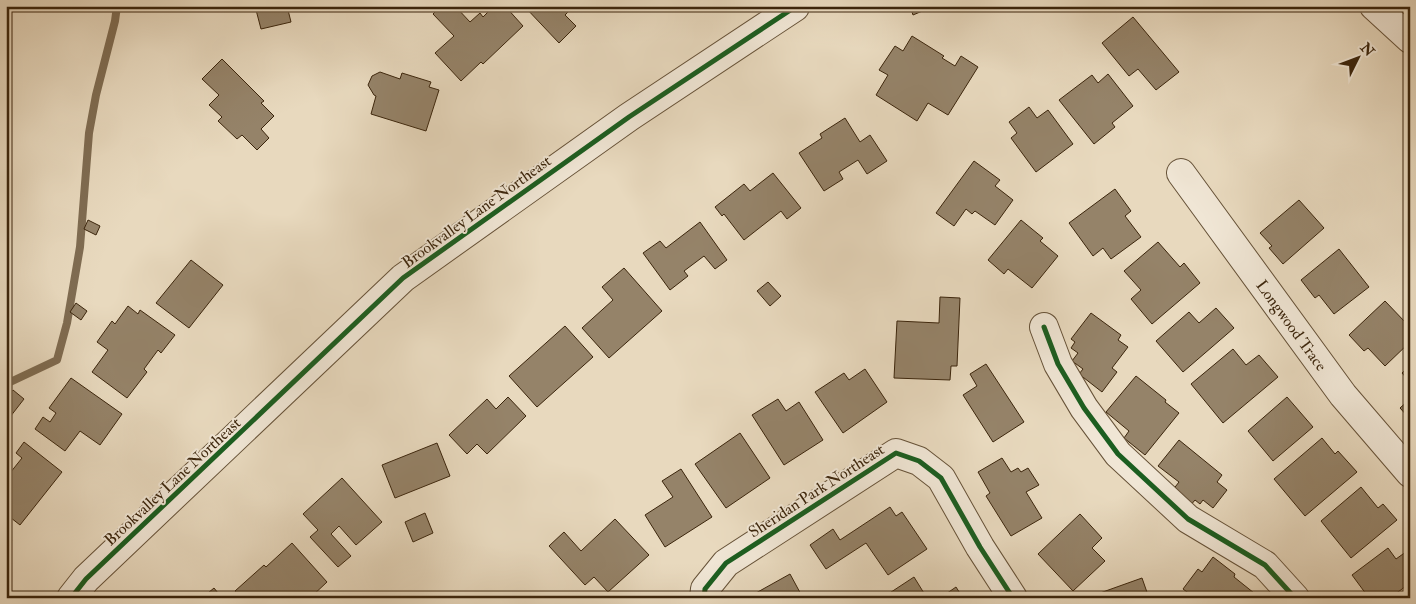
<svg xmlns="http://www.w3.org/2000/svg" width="1416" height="604" font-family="'IM FELL Double Pica',serif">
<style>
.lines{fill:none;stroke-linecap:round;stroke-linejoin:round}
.stream{stroke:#7f6c52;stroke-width:8}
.building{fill:#958369;stroke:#3b250c}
.minor-casing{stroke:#665238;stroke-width:30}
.minor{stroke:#f0e6d5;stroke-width:28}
.cycleway-casing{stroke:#f0e6d5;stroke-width:8}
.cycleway{stroke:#1b5e20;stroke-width:5}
.labels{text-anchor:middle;stroke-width:4;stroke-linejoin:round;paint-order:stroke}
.street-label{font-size:16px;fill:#3b250c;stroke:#f0e6d5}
</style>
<rect width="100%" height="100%" fill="#e8d9be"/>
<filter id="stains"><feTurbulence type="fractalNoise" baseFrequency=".004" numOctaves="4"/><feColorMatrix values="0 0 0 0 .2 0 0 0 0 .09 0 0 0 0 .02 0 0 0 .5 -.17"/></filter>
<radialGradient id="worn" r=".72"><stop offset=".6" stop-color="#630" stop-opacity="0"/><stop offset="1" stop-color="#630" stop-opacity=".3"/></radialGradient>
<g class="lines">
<path class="stream" d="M6,384L57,360L67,323L80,247L89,133L96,95L115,21L117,6"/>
</g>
<g class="building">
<path d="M255,6H287L291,22L261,29Z"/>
<path d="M441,6H455L470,22L480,13L483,17L494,6H505L523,26L483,64L481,62L461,81L435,53L454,36L433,14Z"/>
<path d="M524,6H574L565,15L576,26L559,43Z"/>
<path d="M910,6H934L913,15Z"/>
<path d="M1133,17L1179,72L1156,90L1138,69L1129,76L1102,43Z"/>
<path d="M912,36L944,56L942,58L955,66L961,56L978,67L948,115L928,103L917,121L876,95L888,75L879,70L895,46L903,51Z"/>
<path d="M222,59L264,101L261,103L274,116L261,129L269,138L257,150L242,135L237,139L218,121L222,117L209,105L219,95L202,79Z"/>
<path d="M380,72L400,79L402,73L431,82L429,87L439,90L426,131L371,114L376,96L374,95L368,85L372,76Z"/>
<path d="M1108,74L1133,106L1112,123L1115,127L1094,144L1059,100L1092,75L1098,83Z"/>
<path d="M1029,107L1037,118L1048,110L1073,144L1036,172L1011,138L1017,133L1009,122Z"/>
<path d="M845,118L860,142L870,135L887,161L867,174L858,160L839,172L843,179L824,191L799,153L822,138L820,134Z"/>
<path d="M974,161L1000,180L995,186L1013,200L995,225L975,211L972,214L966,209L954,226L936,213Z"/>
<path d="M773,173L801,208L787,219L781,211L744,240L724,214L722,216L715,207L744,184L750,191Z"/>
<path d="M1115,189L1131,211L1125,216L1141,237L1111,259L1103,248L1093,256L1069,223Z"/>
<path d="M1299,200L1324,228L1283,264L1269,248L1272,246L1260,233Z"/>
<path d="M88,220L100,226L96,235L84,229Z"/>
<path d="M1021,220L1043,238L1040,241L1058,256L1032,288L1008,269L1004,274L988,260Z"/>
<path d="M700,222L727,260L715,269L704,256L684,271L688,276L670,290L643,253L660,241L666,248Z"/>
<path d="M1158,242L1180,267L1184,263L1200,283L1152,324L1131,299L1141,290L1124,271Z"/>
<path d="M1339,249L1369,287L1334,314L1319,295L1315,298L1301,280Z"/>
<path d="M191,260L223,285L189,328L156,303Z"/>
<path d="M624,268L662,311L609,358L582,328L613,300L602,287Z"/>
<path d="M768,282L781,296L770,306L757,291Z"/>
<path d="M940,297L960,298L957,366H951L950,380L894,378L897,321L939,323Z"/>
<path d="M1385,301L1406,323L1410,320V342L1385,366L1368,348L1364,351L1349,335Z"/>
<path d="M76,303L87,311L81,320L70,312Z"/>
<path d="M128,306L138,314L140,310L175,335L161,353L158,350L144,369L147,372L127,398L92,372L108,350L97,342L112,321L115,324Z"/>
<path d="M1216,308L1234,328L1183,372L1156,341L1189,312L1199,323Z"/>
<path d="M1091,313L1121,335L1118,340L1128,347L1112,368L1117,372L1102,392L1079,374L1083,369L1072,361L1078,353L1071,348L1075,342L1071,339Z"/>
<path d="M565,326L593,357L537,407L509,376Z"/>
<path d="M1233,349L1246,365L1259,355L1278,377L1223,423L1191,384Z"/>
<path d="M986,364L1024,422L993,442L963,395L977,386L970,374Z"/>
<path d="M1410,365V382L1402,373Z"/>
<path d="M865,369L887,402L843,433L815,392L844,373L849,380Z"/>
<path d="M1136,376L1166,400L1165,402L1179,413L1145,455L1124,438L1129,431L1106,412Z"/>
<path d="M71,378L122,414L100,445L80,431L65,451L35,429L43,417L50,422L56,413L49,408Z"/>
<path d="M13,390L24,399L10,417L6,415V398Z"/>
<path d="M508,397L526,416L487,454L477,444L467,454L449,435L487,399L496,409Z"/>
<path d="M1287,397L1313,427L1273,461L1248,431Z"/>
<path d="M778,399L786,411L799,402L823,440L784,465L752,415Z"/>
<path d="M1410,399V419L1400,408Z"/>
<path d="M740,433L770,478L726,508L695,464Z"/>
<path d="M1322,438L1335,454L1338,451L1357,472L1305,516L1274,479Z"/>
<path d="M1179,440L1222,475L1217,482L1227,490L1213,508L1203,500L1200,504L1195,500L1190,506L1172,491L1179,482L1158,466Z"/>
<path d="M24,442L62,472L20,525L6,514V478L22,458L16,453Z"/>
<path d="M437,443L450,476L395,498L382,465Z"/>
<path d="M1002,458L1011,472L1018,468L1021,472L1028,468L1039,485L1026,492L1042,518L1011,536L986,496L990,493L978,472Z"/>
<path d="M681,469L712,517L665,547L645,515L673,497L662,481Z"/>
<path d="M342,478L382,522L356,545L339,526L331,534L351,556L338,567L310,537L318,530L303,514Z"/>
<path d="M1361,487L1378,508L1383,504L1397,520L1351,558L1321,521Z"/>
<path d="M890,507L896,516L902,512L927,549L888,575L866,543L826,569L810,545L833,529L840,540Z"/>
<path d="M425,513L433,533L413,542L405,522Z"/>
<path d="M1080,514L1102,538L1092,548L1105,561L1073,591L1038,554Z"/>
<path d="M615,519L649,555L608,592L594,577L585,585L549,546L564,532L581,551Z"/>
<path d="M6,535L12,540L6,547Z"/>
<path d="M292,543L327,582L310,598H299L295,594L290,598H241L235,591L264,565L266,567Z"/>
<path d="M1388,548L1396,559L1410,549V583L1390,598H1369L1352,575Z"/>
<path d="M1213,557L1235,574L1234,577L1254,593L1250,598H1195L1183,589L1198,569L1202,572Z"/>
<path d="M790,574L803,598H747Z"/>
<path d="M914,577L927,598H882Z"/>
<path d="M1142,578L1149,598H1102L1100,593Z"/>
<path d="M956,587L963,598H940Z"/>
<path d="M214,588L222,598H202Z"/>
</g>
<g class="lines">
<g class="minor-casing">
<g id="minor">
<path d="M1374,6L1410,39"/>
<path d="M1181,173L1343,395L1410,473"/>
<path d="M1044,327L1058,364L1084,408L1118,454L1188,519L1265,565L1295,598"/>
<path d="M71,598L86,579L403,278L629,117L795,7"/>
<path d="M704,598L705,589L726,563L896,453L919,461L941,478L980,547L1013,598"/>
</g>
</g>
<use href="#minor" class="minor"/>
<g class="cycleway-casing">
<g id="cycleway">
<path d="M1044,327L1058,364L1084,408L1118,454L1188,519L1265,565L1295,598"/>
<path d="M71,598L86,579L403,278L629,117L795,7"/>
<path d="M704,598L705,589L726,563L896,453L919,461L941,478L980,547L1013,598"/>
</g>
</g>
<use href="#cycleway" class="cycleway"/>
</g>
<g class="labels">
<g class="street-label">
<text transform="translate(476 211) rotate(-36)" y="6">Brookvalley Lane Northeast</text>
<text transform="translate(1292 325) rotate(54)" y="6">Longwood Trace</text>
<text transform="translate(172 481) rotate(-43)" y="6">Brookvalley Lane Northeast</text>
<text transform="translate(816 490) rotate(-33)" y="6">Sheridan Park Northeast</text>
</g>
</g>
<rect width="1416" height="604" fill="none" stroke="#e8d9be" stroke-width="25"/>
<rect x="8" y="8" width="1401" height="589" fill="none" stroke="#3b250c" stroke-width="2.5"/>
<rect x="12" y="12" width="1391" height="579" fill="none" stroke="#3b250c"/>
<g transform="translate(1358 58) rotate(48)" stroke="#f0e6d5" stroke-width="4" paint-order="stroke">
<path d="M0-4L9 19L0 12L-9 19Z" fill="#3b250c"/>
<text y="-8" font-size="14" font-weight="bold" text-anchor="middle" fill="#3b250c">N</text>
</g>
<rect width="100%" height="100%" filter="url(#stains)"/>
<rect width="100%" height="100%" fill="url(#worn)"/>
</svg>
